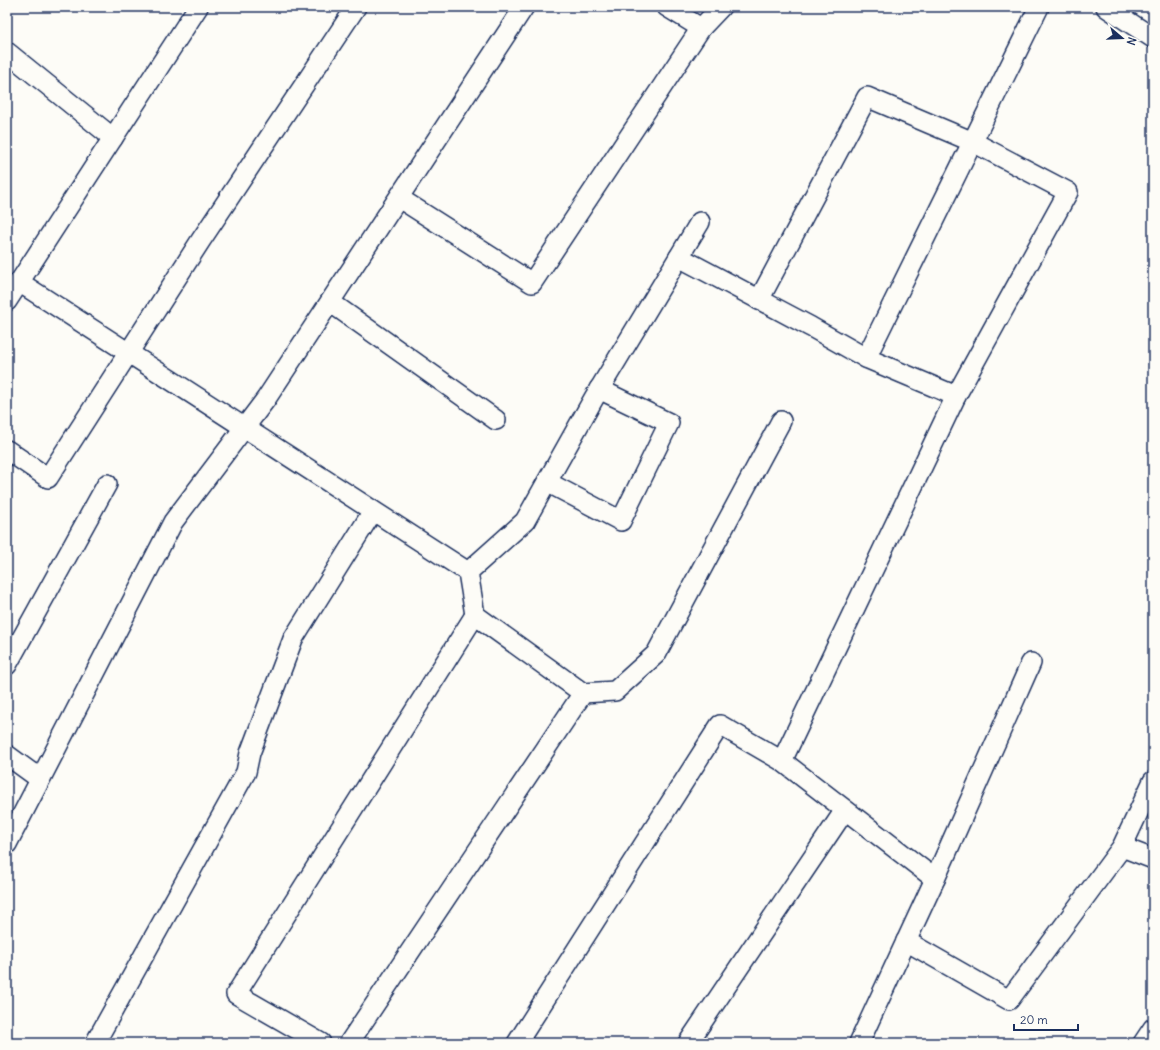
<svg xmlns="http://www.w3.org/2000/svg" width="1160" height="1050" font-family="Delius,sans-serif">
<style>
.lines{fill:none;stroke-linecap:round;stroke-linejoin:round}
.street-casing{stroke:#1b2f5e;stroke-width:22}
.street{stroke:#fdfcf7;stroke-width:19}
</style>
<rect width="100%" height="100%" fill="#fdfcf7"/>
<filter id="ink" filterUnits="userSpaceOnUse"><feTurbulence type="fractalNoise" baseFrequency=".025" numOctaves="2"/><feDisplacementMap in="SourceGraphic" scale="8" xChannelSelector="R" yChannelSelector="G"/><feConvolveMatrix kernelMatrix="1 2 1 2 8 2 1 2 1" color-interpolation-filters="sRGB"/></filter>
<g filter="url(#ink)">
<g class="lines">
<g class="street-casing">
<g id="street">
<path d="M667,7L701,28L721,7"/>
<path d="M1106,7L1153,38"/>
<path d="M7,52L113,138"/>
<path d="M399,198L532,283L701,28"/>
<path d="M679,257L811,327L866,358"/>
<path d="M19,282L468,572L475,615L583,693L615,691L656,654L781,421"/>
<path d="M759,300L867,97L973,142L1068,192L956,396"/>
<path d="M7,301L198,7"/>
<path d="M330,302L496,420"/>
<path d="M7,450L48,478L201,240L356,7"/>
<path d="M547,482L621,521L669,423L599,389"/>
<path d="M468,572L525,521L594,398L700,222"/>
<path d="M7,665L107,484"/>
<path d="M7,755L40,779"/>
<path d="M782,761L935,879"/>
<path d="M7,844L173,522L266,399L524,7"/>
<path d="M1122,847L1153,859"/>
<path d="M906,941L1009,1000L1122,847L1153,781"/>
<path d="M95,1043L246,772L250,753L293,639L373,511"/>
<path d="M321,1043L236,994L475,615"/>
<path d="M349,1043L583,693"/>
<path d="M517,1043L720,725L782,761L956,396L866,358L1039,7"/>
<path d="M688,1043L845,810"/>
<path d="M859,1043L935,879L1031,663"/>
<path d="M1143,1043L1153,1028"/>
</g>
</g>
<use href="#street" class="street"/>
</g>
</g>
<rect width="1160" height="1050" fill="none" stroke="#fdfcf7" stroke-width="24"/>
<rect x="12" y="12" width="1136" height="1026" fill="none" stroke="#1b2f5e" stroke-width="1.5" filter="url(#ink)"/>
<g transform="translate(1122 38) rotate(109)" stroke="#fdfcf7" stroke-width="3" paint-order="stroke">
<path d="M0-3L7 15L0 10L-7 15Z" fill="#1b2f5e"/>
<text y="-6" font-size="11" font-weight="bold" text-anchor="middle" fill="#1b2f5e">N</text>
</g>
<path d="M1014 1024v6h64v-6" fill="none" stroke="#1b2f5e" stroke-width="2"/>
<text x="1020" y="1024" font-size="12" fill="#1b2f5e" stroke="#fdfcf7" stroke-width="3" paint-order="stroke">20 m</text>
</svg>
